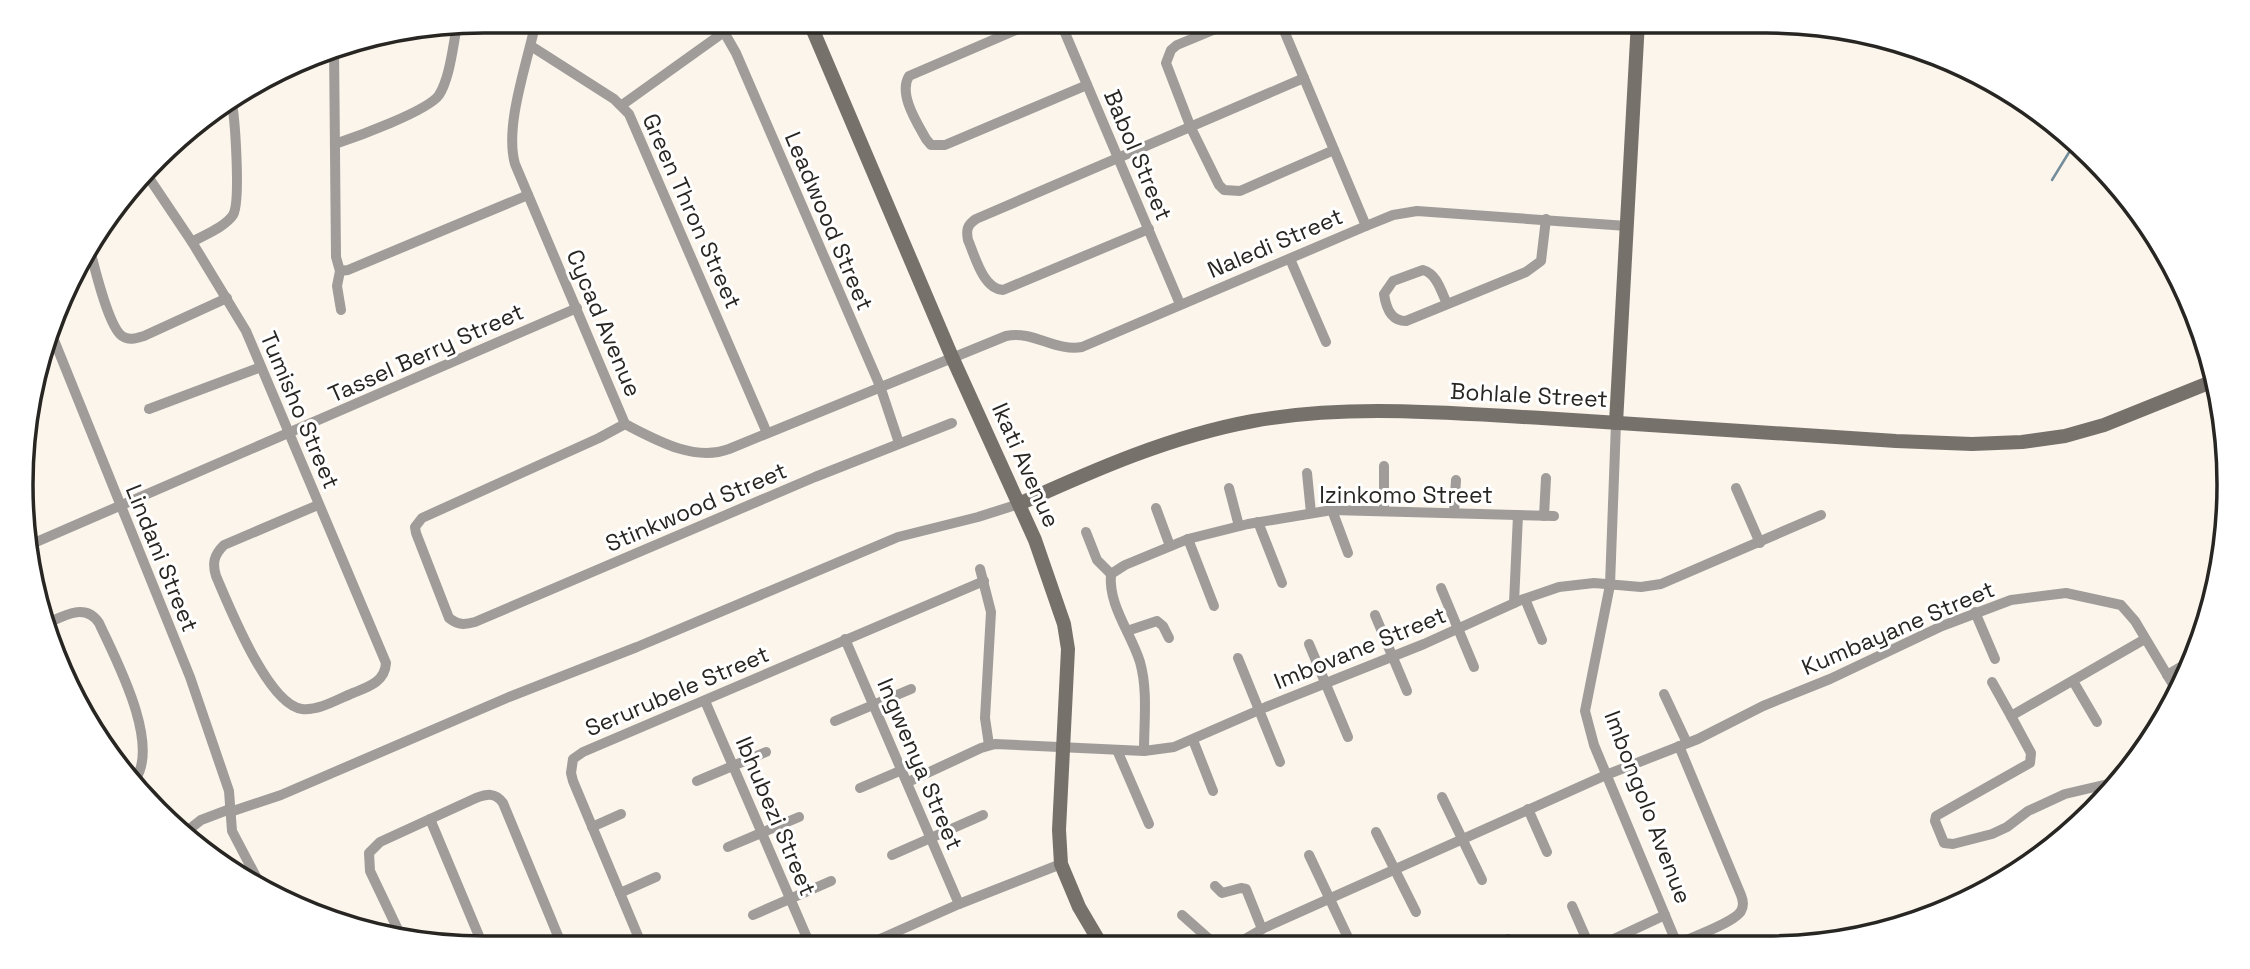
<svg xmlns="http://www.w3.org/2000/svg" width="2250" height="969" font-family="'Space Grotesk',sans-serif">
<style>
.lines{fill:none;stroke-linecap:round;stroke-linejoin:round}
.stream{stroke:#748d9a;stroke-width:2.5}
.street{stroke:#a09c99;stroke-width:10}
.secondary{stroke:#77716c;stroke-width:14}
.labels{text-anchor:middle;stroke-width:6;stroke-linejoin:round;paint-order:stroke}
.street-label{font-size:23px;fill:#282622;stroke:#fff}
.rim{fill:none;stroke:#282622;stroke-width:3.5}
</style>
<rect width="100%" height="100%" fill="#fcf5ec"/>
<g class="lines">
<path class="stream" d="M2052,180L2076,141"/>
<g class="street">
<path d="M536,21C528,61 504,125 515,164L625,424C656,440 694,462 729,449L1006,336C1033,330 1056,352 1082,347L1366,226L1393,215L1417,211L1627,226"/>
<path d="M714,21L724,32L736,53L880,386L899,443"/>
<path d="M1037,21L909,76C898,94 917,123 926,139L931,145H945L1087,85"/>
<path d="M1060,21L1180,304"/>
<path d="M1235,21L1177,45L1171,50L1166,63L1191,128L1219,185L1224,190L1240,191L1334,150"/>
<path d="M1280,21L1366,226"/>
<path d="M334,46L336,257L340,271L348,270L528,195"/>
<path d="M531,46L614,99L629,114L767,433"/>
<path d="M622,105L724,32"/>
<path d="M335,144C356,137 428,111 439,95C450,78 453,45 457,26"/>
<path d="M147,175L192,242L246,331L386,663C385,682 368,687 353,693C338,699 319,711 302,709C268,705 229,606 216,576C212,563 214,555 224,545L318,505"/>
<path d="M1149,229L1003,290C983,289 975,256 968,240C966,230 967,225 976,219L1304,78"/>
<path d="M192,242C204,235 225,227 233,215C241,202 235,115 231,99"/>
<path d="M89,246C94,265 108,326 122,336C129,341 137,338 144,336L227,298"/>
<path d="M1290,259L1326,342"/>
<path d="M340,271L337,286L341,310"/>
<path d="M1447,304C1441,291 1437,274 1423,270L1393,281L1384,294C1386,308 1391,321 1406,321L1526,272L1541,261L1546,219"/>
<path d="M52,335L190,677L229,791L232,831L263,890"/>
<path d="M149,409L261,367"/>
<path d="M1616,423L1610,585L1585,711L1594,745L1677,944"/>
<path d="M625,424L599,438L422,518L415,527L416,533L449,618C458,625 464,625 475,622L815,477L952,423"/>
<path d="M23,463L27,456L25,443"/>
<path d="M1307,473L1311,513"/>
<path d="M1229,488L1239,526"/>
<path d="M1736,488L1760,543"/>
<path d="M1156,508L1170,546"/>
<path d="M1332,510L1348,553"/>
<path d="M1384,510V466"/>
<path d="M1454,513L1456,480"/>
<path d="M1544,516L1546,478"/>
<path d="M1258,522L1282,583"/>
<path d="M1086,532L1097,560L1111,574"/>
<path d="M1188,539L1214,606"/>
<path d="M27,546L577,308"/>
<path d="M980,569L991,612L985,718L989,745"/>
<path d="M1111,574L1125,565L1188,539L1248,524L1332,510L1554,516"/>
<path d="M1111,574C1108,605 1131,633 1140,662C1148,690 1144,722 1144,751"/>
<path d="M1441,588L1474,667"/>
<path d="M1525,599L1542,640"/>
<path d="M1514,603L1518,515"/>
<path d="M1975,612L1995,659"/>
<path d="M1375,615L1407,691"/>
<path d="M48,623C65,615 86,603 99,623C115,658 161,743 135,780"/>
<path d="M1127,631L1157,621L1163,626L1169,638"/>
<path d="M845,639L959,904"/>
<path d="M1309,644L1348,737"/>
<path d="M1238,658L1280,762"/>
<path d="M2167,675L2189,662"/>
<path d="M2073,681L2097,722"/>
<path d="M1992,682L2011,716"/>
<path d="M1664,694L1687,743"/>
<path d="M705,701L811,947"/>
<path d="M835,721L911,689"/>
<path d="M1193,740L1213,791"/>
<path d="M1117,750L1149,824"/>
<path d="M697,781L766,752"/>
<path d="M908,782L981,748L995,744L1144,751L1174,747L1266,707L1424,644L1521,600L1559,587L1594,583L1641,587L1661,584L1821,515"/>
<path d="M2116,784H2108L2065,794L2028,811L2007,827L1992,834L1953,844L1944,843L1935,821L1936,816L2030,763L2031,753L2011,716L2145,639"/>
<path d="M860,788L902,770"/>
<path d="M1442,797L1482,880"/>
<path d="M1528,809L1547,852"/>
<path d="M230,812L281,795L509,697L637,647L898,537L978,517L1019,504"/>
<path d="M430,819L484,948"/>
<path d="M592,827L621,814"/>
<path d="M1376,832L1416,912"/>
<path d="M182,835L201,820L230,809"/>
<path d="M728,847L799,817"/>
<path d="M892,855L983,815"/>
<path d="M1309,855L1351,944"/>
<path d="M1215,886L1222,893L1241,888L1246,889L1262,929"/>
<path d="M620,893L656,877"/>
<path d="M1572,906L1589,945"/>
<path d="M753,915L831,881"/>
<path d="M1182,915L1217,946"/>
<path d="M400,934L370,871L369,853L380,842L476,798C487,794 495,792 503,803L563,948"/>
<path d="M1508,939L1511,945"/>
<path d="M1677,944C1691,938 1735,922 1741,911C1744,906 1743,900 1741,895L1679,746"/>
<path d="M1601,945L1665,915"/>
<path d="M1233,946L1264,928L1606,775L1698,739L1763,706L1830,679L1942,626L2011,600L2066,593L2121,605L2135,621L2175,688"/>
<path d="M671,947L688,940"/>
<path d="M862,947L959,904L1061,864"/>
<path d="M541,948L560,939"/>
<path d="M643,948L573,781L571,773L573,759L583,752L984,581"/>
</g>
<g class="secondary">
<path d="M809,21L952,357L1035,540L1064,624L1068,649L1059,830L1061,864L1079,907L1102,946"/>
<path d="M1616,423L1638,21"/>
<path d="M1019,504C1094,470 1171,436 1253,421C1349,404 1445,413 1542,418C1660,425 1778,433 1896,441L1972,444L2022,442L2065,436L2104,425L2216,380"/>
</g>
</g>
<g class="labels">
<g class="street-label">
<text transform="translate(1138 155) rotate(67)" y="8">Babol Street</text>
<text transform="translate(692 211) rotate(66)" y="8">Green Thron Street</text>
<text transform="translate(829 221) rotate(67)" y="8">Leadwood Street</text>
<text transform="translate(1275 243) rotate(-23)" y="8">Naledi Street</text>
<text transform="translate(604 323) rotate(67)" y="8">Cycad Avenue</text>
<text transform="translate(426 353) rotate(-24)" y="8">Tassel Berry Street</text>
<text transform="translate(1529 395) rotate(3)" y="8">Bohlale Street</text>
<text transform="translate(300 410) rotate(67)" y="8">Tumisho Street</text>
<text transform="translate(1026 465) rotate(66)" y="8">Ikati Avenue</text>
<text x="1406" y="503">Izinkomo Street</text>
<text transform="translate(696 507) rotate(-23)" y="8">Stinkwood Street</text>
<text transform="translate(162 558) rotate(68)" y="8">Lindani Street</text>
<text transform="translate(1898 628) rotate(-23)" y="8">Kumbayane Street</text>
<text transform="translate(1360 648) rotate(-22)" y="8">Imbovane Street</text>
<text transform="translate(677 691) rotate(-23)" y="8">Serurubele Street</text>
<text transform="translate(920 764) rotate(67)" y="8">Ingwenya Street</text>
<text transform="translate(1648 807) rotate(69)" y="8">Imbongolo Avenue</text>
<text transform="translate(776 816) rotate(67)" y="8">Ibhubezi Street</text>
</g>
</g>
<path d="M0 0H2250V969H0ZM484 33H1766A451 451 0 0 1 2217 484V485A451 451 0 0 1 1766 936H484A451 451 0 0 1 33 485V484A451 451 0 0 1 484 33Z" fill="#fff" fill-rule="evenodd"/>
<path class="rim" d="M484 33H1766A451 451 0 0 1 2217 484V485A451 451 0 0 1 1766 936H484A451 451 0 0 1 33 485V484A451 451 0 0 1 484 33Z"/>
</svg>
